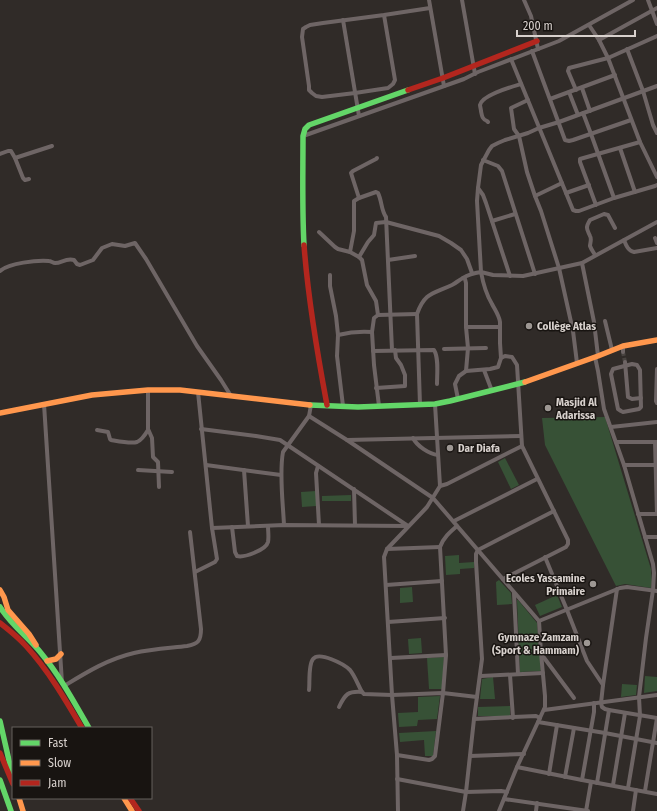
<svg xmlns="http://www.w3.org/2000/svg" width="657" height="811" font-family="'Fira Sans Condensed',sans-serif">
<style>
.green{fill:#375136}
.lines{fill:none;stroke-linecap:round;stroke-linejoin:round}
.street-tunnel{stroke:#494441;stroke-width:4;stroke-dasharray:4 2;stroke-linecap:butt}
.street{stroke:#6e6565;stroke-width:4}
.fast{stroke:#63d668;stroke-width:5.5}
.slow{stroke:#ff974d;stroke-width:5.5}
.jam{stroke:#b3261e;stroke-width:5.5}
.poi-dot{fill:#9d9793;stroke:#181411;stroke-width:1.5}
.labels{text-anchor:middle;stroke-width:3;stroke-linejoin:round;paint-order:stroke}
.poi-label{font-size:11px;font-weight:bold;fill:#d8d1cd;stroke:#181411;text-anchor:start}
</style>
<rect width="100%" height="100%" fill="#302b28"/>
<g class="green">
<path d="M605,417L651,569L652,582L651,588L625,584L616,586L545,445L542,418Z"/>
<path d="M505,458L519,485L511,489L498,462Z"/>
<path d="M316,491V506L302,507L301,492Z"/>
<path d="M351,495V501H322V496Z"/>
<path d="M459,555V563L474,562V568L460,569V574L446,575L445,556Z"/>
<path d="M499,580L511,593L512,604L497,605L496,582Z"/>
<path d="M412,587L413,602L400,603V588Z"/>
<path d="M557,595L562,607L540,616L535,605Z"/>
<path d="M517,600H518L537,623L541,670L540,671L520,672Z"/>
<path d="M421,638L422,653L409,654L408,639Z"/>
<path d="M444,657L442,689H429L427,658Z"/>
<path d="M645,676L657,677V691L644,693Z"/>
<path d="M493,677L495,699H480L482,679Z"/>
<path d="M622,684L637,685L636,695L621,697Z"/>
<path d="M440,696L437,719L418,720L417,726L399,727L398,713L418,712V697Z"/>
<path d="M510,706V716H478V707Z"/>
<path d="M436,731L433,756H425L424,740L400,742L399,733Z"/>
</g>
<g class="lines">
<path class="street-tunnel" d="M623,352L625,362"/>
<g class="street">
<path d="M429,0L444,86"/>
<path d="M462,0L475,74"/>
<path d="M524,0L531,16L538,49"/>
<path d="M648,0L657,24"/>
<path d="M384,15L395,80L393,84L388,88L355,93L322,97L316,96L312,93L309,90V86L302,37L303,29L306,27L310,25L323,23L384,15L430,8"/>
<path d="M343,20L359,116"/>
<path d="M589,25L599,40L608,58L640,142L657,177"/>
<path d="M599,40L657,8"/>
<path d="M627,49L643,91L653,125L657,133"/>
<path d="M532,51L565,140L569,141L573,140L631,120"/>
<path d="M511,59L573,210L576,211H579L614,198L655,186L657,185"/>
<path d="M582,88L590,111"/>
<path d="M576,90L568,71L569,68L608,58L657,36"/>
<path d="M569,92L578,115"/>
<path d="M550,99L615,75"/>
<path d="M528,100L511,108L514,129L519,136L527,172L535,196L541,211L559,268L573,331L577,363"/>
<path d="M583,113L591,134L614,198"/>
<path d="M488,122L487,121C482,119 482,116 481,111C481,110 480,106 480,105C482,95 511,87 521,84"/>
<path d="M303,136L464,79L478,72L559,41L633,0"/>
<path d="M620,148L635,192"/>
<path d="M0,154L8,151H11L15,158L23,178L25,180L29,179"/>
<path d="M15,158L52,146"/>
<path d="M483,160L498,166L502,171L535,274"/>
<path d="M478,188L477,201L481,272L493,275L523,276L582,263L657,222"/>
<path d="M566,193L589,185"/>
<path d="M535,196L562,183"/>
<path d="M359,198L351,173L353,171L376,159L377,158"/>
<path d="M596,205L580,162V159L640,142"/>
<path d="M492,221L515,214"/>
<path d="M319,232L335,247L338,249L350,252L359,257L362,260L367,285L376,301L378,315"/>
<path d="M655,238L657,243"/>
<path d="M624,240C626,245 628,251 634,252L657,248"/>
<path d="M350,252L354,231V201L359,198L376,192L378,193C382,201 381,210 386,217L392,350"/>
<path d="M595,255C594,253 591,249 590,246C590,243 592,239 590,236C587,229 585,228 590,220L604,214L608,215L615,228"/>
<path d="M359,257L368,242L374,235L376,223L386,222L439,236L451,243L461,250L467,259L472,273"/>
<path d="M388,260L415,256"/>
<path d="M582,263L594,322L598,356"/>
<path d="M0,271C9,263 37,260 49,261C51,261 53,263 55,263C62,263 65,258 74,260L77,264L80,265L93,260L102,248L112,244L125,246L135,243L146,259L197,346L221,380L231,396"/>
<path d="M330,275V286L336,316L338,335L337,356L343,406"/>
<path d="M510,276L486,203L483,195L478,188L481,165L489,150L492,146L498,143L505,140L528,133L539,128L559,122L657,86"/>
<path d="M463,278L465,279L466,283V327L468,348L466,371"/>
<path d="M605,321L612,350"/>
<path d="M466,327H500"/>
<path d="M338,335C350,332 360,331 372,332"/>
<path d="M623,346V352"/>
<path d="M444,349L486,348"/>
<path d="M373,351L434,350C439,358 437,374 437,384"/>
<path d="M595,357L598,371L604,409L624,465L653,564L654,573L653,590L646,638L639,697L640,716L628,788"/>
<path d="M625,362L628,397L632,399L641,398"/>
<path d="M632,364L637,365L640,370L641,407L639,409L623,412L621,411L618,409L611,374L613,369Z"/>
<path d="M657,369L656,401L657,403"/>
<path d="M484,370L492,391"/>
<path d="M376,388L405,386V375L401,365L396,358L395,350"/>
<path d="M148,390V429L152,438L153,457L158,462L159,487"/>
<path d="M458,399L455,384L459,376L466,371L490,369L498,367L501,358L505,356L512,357L517,365L522,446L568,540V544L566,547L503,579"/>
<path d="M44,404L62,683"/>
<path d="M420,405L417,314C425,292 433,294 452,285C456,283 459,280 463,278C469,274 474,273 481,272C483,283 486,294 492,304C495,310 499,315 500,322V343L501,358"/>
<path d="M379,406L374,365L372,332L374,318L378,315L417,314"/>
<path d="M309,416L347,440L433,498L539,621L541,653L545,696V707L517,767L499,811"/>
<path d="M611,427L657,422"/>
<path d="M201,429L256,436L280,440L408,526"/>
<path d="M97,430L108,432L110,439L111,440C117,441 131,444 137,442C142,440 145,435 148,430"/>
<path d="M413,438C417,446 429,454 438,455"/>
<path d="M347,440L521,436"/>
<path d="M616,442H657"/>
<path d="M655,442L657,514"/>
<path d="M206,465L281,475"/>
<path d="M624,465H656"/>
<path d="M318,466L316,473L319,525"/>
<path d="M138,470L172,472"/>
<path d="M244,470L248,526"/>
<path d="M440,486L447,484L522,446"/>
<path d="M354,489L355,525"/>
<path d="M638,514H657"/>
<path d="M454,521L537,479"/>
<path d="M284,525C283,503 279,473 283,452L309,416L311,405"/>
<path d="M232,527L235,552L237,556C244,558 266,550 268,542C269,537 268,531 268,526"/>
<path d="M212,528L284,525L408,526"/>
<path d="M645,537H657"/>
<path d="M387,549L440,547"/>
<path d="M545,557L567,610L587,661L603,685"/>
<path d="M195,572L215,562L217,559L212,528L198,392"/>
<path d="M386,585L442,581"/>
<path d="M617,589L603,685L601,703L602,707L605,709L609,710L657,718"/>
<path d="M514,593L518,674"/>
<path d="M539,621L620,588L627,587L657,591"/>
<path d="M388,622L445,618"/>
<path d="M542,655L574,698"/>
<path d="M391,658L446,655"/>
<path d="M510,675L513,718"/>
<path d="M481,676L543,673"/>
<path d="M64,686C87,672 108,659 134,653C151,649 170,648 187,646C198,644 201,641 201,629L190,532"/>
<path d="M309,690C310,683 308,665 313,659C319,651 344,664 350,670C355,676 358,685 362,692L364,694L392,695L443,693L477,697"/>
<path d="M339,707C345,694 348,691 362,692"/>
<path d="M544,710L657,695"/>
<path d="M474,719L536,716L540,718"/>
<path d="M538,722L605,733L657,743"/>
<path d="M397,755L429,760L432,759L435,756L443,693L446,655L440,547C443,538 450,532 457,526"/>
<path d="M470,756L524,754"/>
<path d="M517,767L582,780L657,794"/>
<path d="M549,774L557,725"/>
<path d="M565,777L574,728"/>
<path d="M397,779L466,792L501,791L507,792"/>
<path d="M582,780L594,712V703"/>
<path d="M597,783L609,710"/>
<path d="M613,785L625,713"/>
<path d="M645,791L657,718"/>
<path d="M504,799L588,811"/>
<path d="M398,811L397,755L392,695L384,557L387,549L427,507L440,486L435,404"/>
<path d="M463,811L466,792L474,719L482,659L476,562V554L478,550L554,511"/>
<path d="M536,811L537,803"/>
<path d="M586,811L591,782"/>
<path d="M633,811L636,790"/>
</g>
<g class="fast">
<path d="M304,245C302,209 303,173 303,136L305,129L309,125L408,90"/>
<path d="M310,405L358,407L435,404L450,401L525,382"/>
<path d="M0,607C11,625 28,637 41,653C60,676 74,702 89,728"/>
<path d="M0,721L13,778"/>
<path d="M0,780L11,811"/>
</g>
<g class="slow">
<path d="M525,382L598,356L623,346L657,340"/>
<path d="M0,413L92,395L148,390H180L310,405"/>
<path d="M0,590L4,597L8,610L29,634L36,645"/>
<path d="M47,661L56,659L61,654"/>
<path d="M19,798L23,811"/>
<path d="M124,798L132,811"/>
</g>
<g class="jam">
<path d="M408,90L443,78L537,41"/>
<path d="M304,245C308,299 317,352 327,405"/>
<path d="M0,623C9,630 18,637 26,646C48,670 65,699 82,728"/>
<path d="M0,753L13,784"/>
<path d="M130,798L139,811"/>
</g>
</g>
<g class="poi-dot">
<circle cx="529" cy="326" r="4"/>
<circle cx="548" cy="408" r="4"/>
<circle cx="450" cy="448" r="4"/>
<circle cx="593" cy="584" r="4"/>
<circle cx="587" cy="643" r="4"/>
</g>
<g class="labels">
<g class="poi-label">
<text x="537" y="330">Collège Atlas</text>
<text x="556" y="406">Masjid Al<tspan x="556" dy="13">Adarissa</tspan></text>
<text x="458" y="452">Dar Diafa</text>
<text x="585" y="582" text-anchor="end">Ecoles Yassamine<tspan x="585" dy="13">Primaire</tspan></text>
<text x="579" y="641" text-anchor="end">Gymnaze Zamzam<tspan x="579" dy="13">(Sport &amp; Hammam)</tspan></text>
</g>
</g>
<rect x="12" y="727" width="140" height="72" fill="#181411" stroke="#65605c"/>
<rect x="20" y="740" width="20" height="6" fill="#63d668" stroke="#65605c"/>
<text x="48" y="747" font-size="12" fill="#d8d1cd">Fast</text>
<rect x="20" y="760" width="20" height="6" fill="#ff974d" stroke="#65605c"/>
<text x="48" y="767" font-size="12" fill="#d8d1cd">Slow</text>
<rect x="20" y="780" width="20" height="6" fill="#b3261e" stroke="#65605c"/>
<text x="48" y="787" font-size="12" fill="#d8d1cd">Jam</text>
<path d="M517 30v6h118v-6" fill="none" stroke="#d8d1cd" stroke-width="2"/>
<text x="523" y="30" font-size="12" fill="#d8d1cd" stroke="#181411" stroke-width="3" paint-order="stroke">200 m</text>
</svg>
